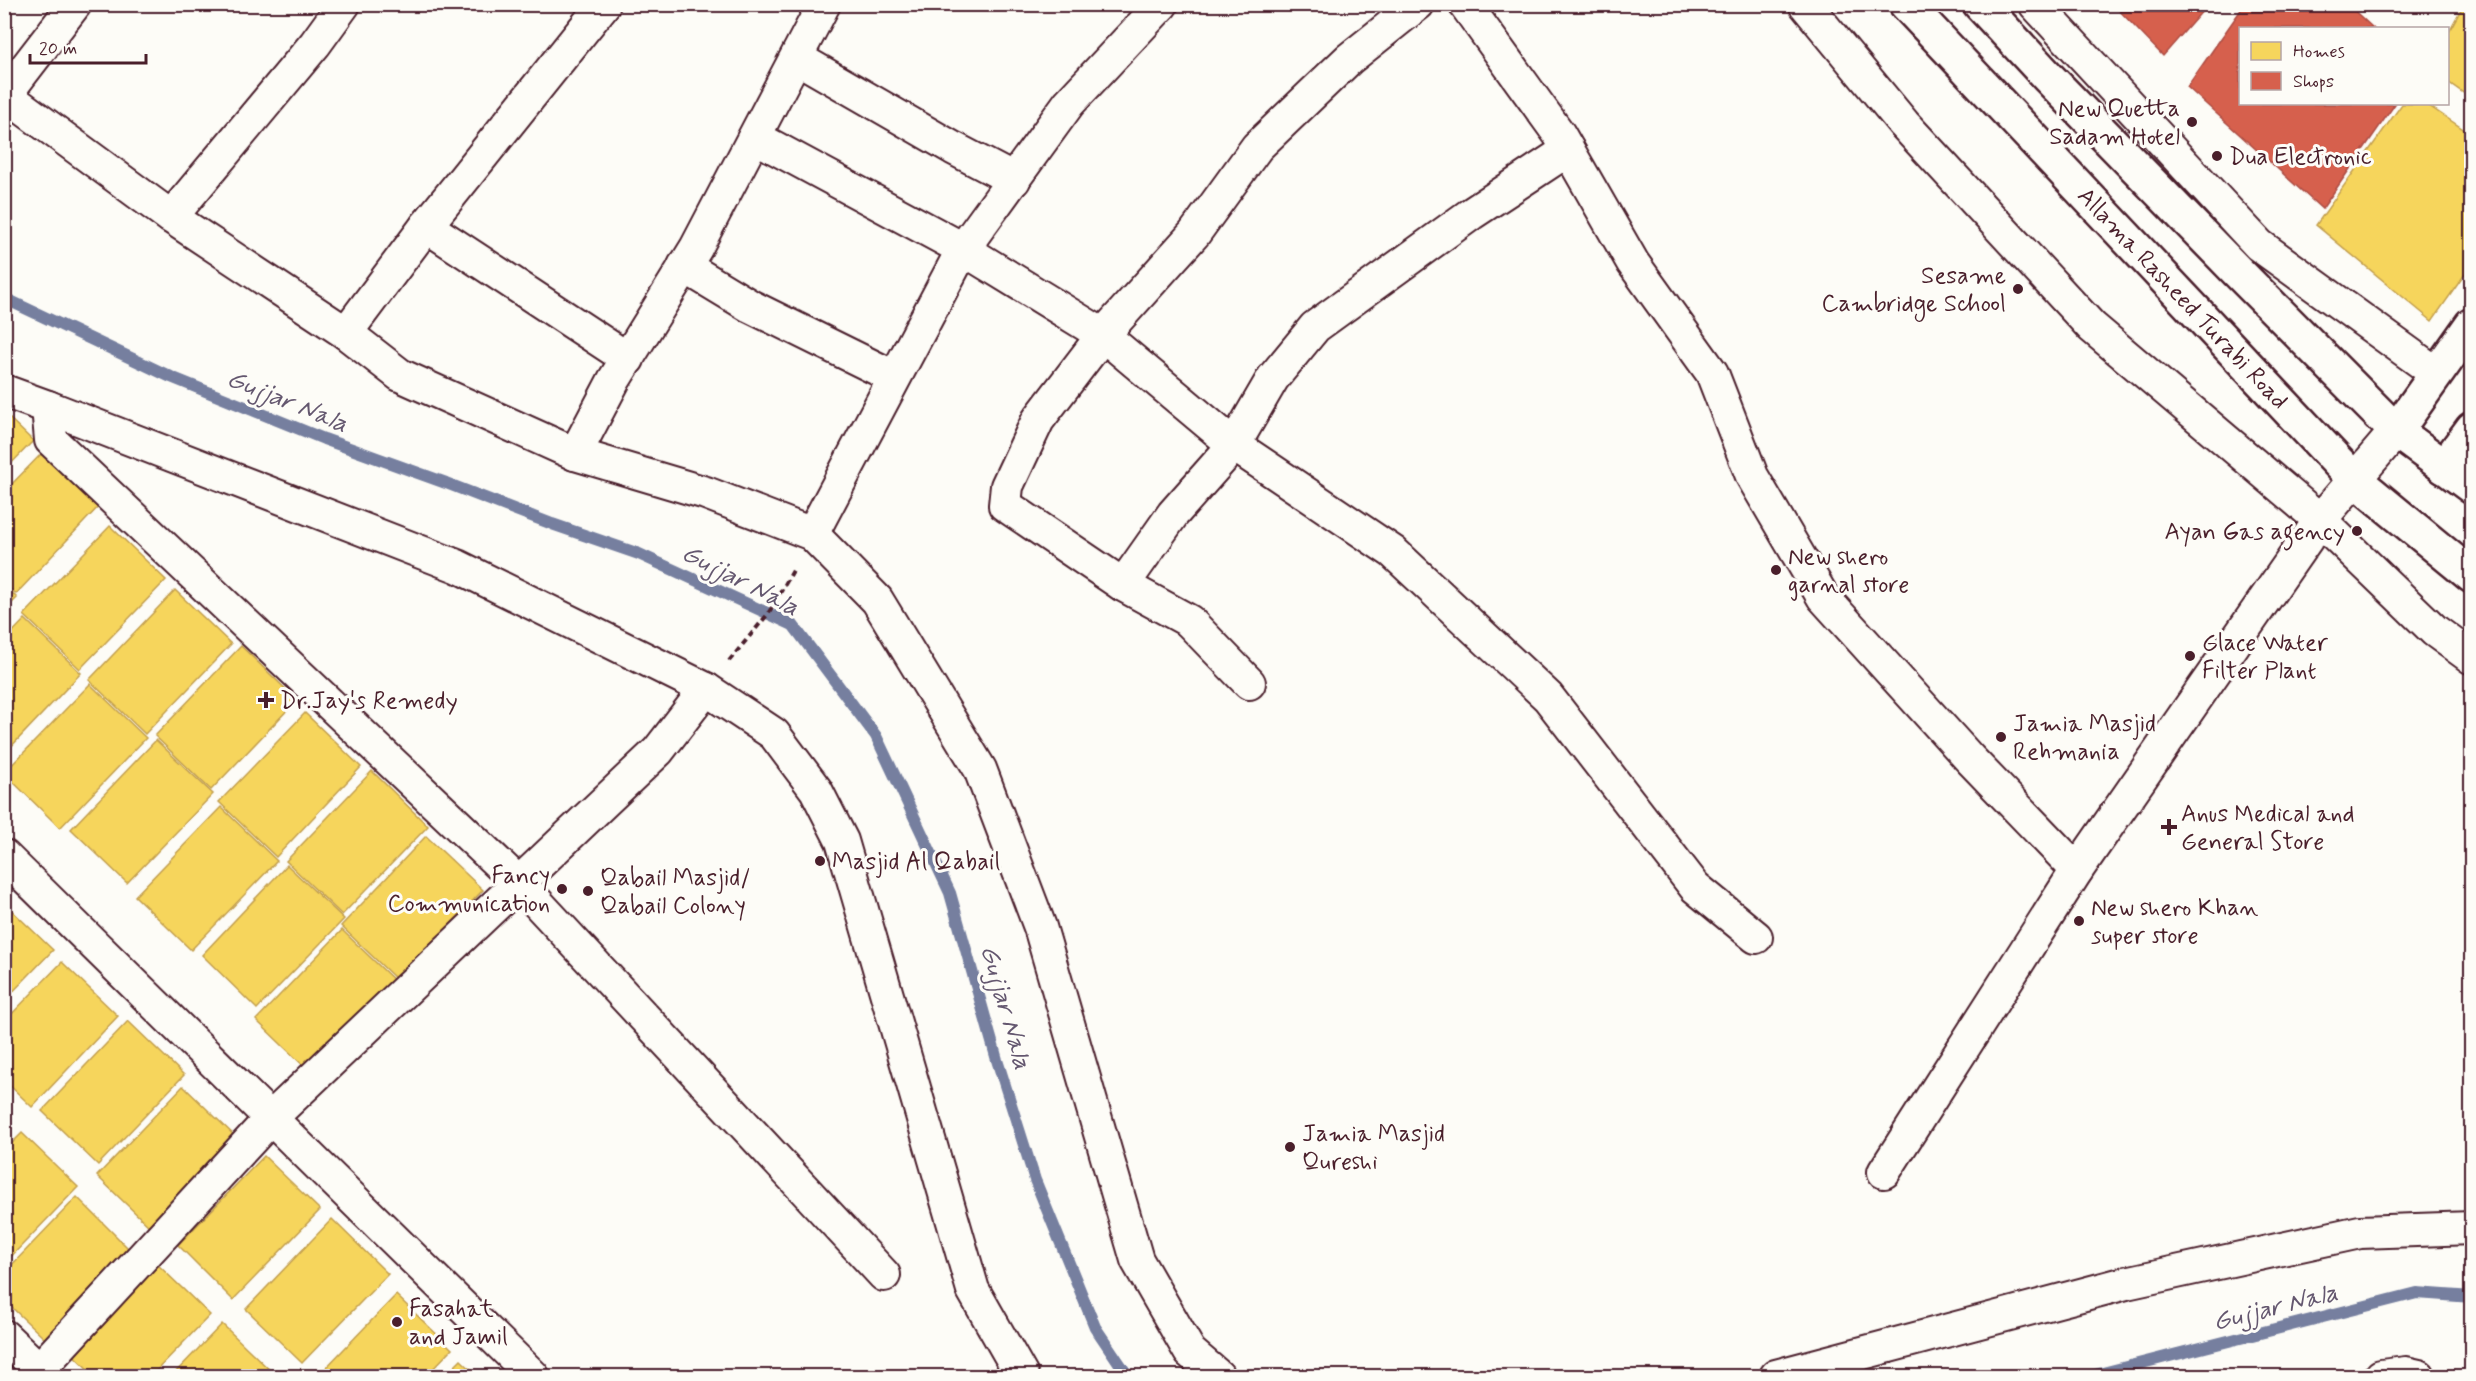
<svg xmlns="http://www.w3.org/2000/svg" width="2476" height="1381" font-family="Mynerve,sans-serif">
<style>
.homes{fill:#f6d55c;stroke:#c29e4d;stroke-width:1.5}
.shops{fill:#d6604d;stroke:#ac4c43;stroke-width:1.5}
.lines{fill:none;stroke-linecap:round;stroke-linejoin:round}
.stream{stroke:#767f9f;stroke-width:12}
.street-casing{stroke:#4a1f2b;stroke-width:36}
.secondary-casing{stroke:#4a1f2b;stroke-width:38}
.path{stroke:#4a1f2b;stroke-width:4;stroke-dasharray:6 4.5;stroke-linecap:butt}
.street{stroke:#fdfcf7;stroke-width:32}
.secondary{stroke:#fdfcf7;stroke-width:33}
.poi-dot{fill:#4a1f2b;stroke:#fdfcf7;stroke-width:2}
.labels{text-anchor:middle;stroke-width:6;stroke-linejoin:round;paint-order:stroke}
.poi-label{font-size:24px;fill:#4a1f2b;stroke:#fdfcf7;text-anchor:start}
.street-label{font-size:24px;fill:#4a1f2b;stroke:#fdfcf7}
.water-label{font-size:26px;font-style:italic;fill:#64576f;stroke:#fdfcf7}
</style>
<rect width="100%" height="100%" fill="#fdfcf7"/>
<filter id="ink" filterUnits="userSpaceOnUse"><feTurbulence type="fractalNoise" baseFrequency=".0167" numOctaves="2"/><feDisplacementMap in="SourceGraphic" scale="12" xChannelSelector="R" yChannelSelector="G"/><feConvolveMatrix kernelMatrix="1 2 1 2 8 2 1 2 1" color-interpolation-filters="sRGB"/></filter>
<g filter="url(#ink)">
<g class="homes">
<path d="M2464,4H2472V99L2448,82V33Z"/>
<path d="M2402,104H2426L2472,135V264L2432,321L2316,225Z"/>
<path d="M4,413L33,441L4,471Z"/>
<path d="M45,450L101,504L16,594L4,583V492Z"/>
<path d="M110,526L166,580L80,669L24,615Z"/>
<path d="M4,585L17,598L4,611Z"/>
<path d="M175,590L231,644L145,734L89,680Z"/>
<path d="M25,619L81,673L4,754V641Z"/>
<path d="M241,646L297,700L211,790L155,736Z"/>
<path d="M90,684L146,738L60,828L4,773Z"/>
<path d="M305,713L361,767L276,857L219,802Z"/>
<path d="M156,740L213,794L127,883L71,829Z"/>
<path d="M372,771L428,826L342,915L286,861Z"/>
<path d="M221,807L277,861L191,950L135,896Z"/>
<path d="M426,836L483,890L397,980L341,926Z"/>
<path d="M287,865L344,919L257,1009L202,955Z"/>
<path d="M4,903L53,950L4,1001Z"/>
<path d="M342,930L398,984L312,1074L256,1020Z"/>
<path d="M62,962L118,1016L32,1107L4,1080V1022Z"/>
<path d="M128,1021L184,1075L98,1165L42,1111Z"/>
<path d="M183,1086L239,1140L153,1230L97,1176Z"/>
<path d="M22,1133L78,1187L4,1264V1151Z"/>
<path d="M264,1156L320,1210L233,1300L178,1245Z"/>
<path d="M77,1197L132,1252L47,1341L4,1300V1273Z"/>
<path d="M332,1219L388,1274L302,1363L246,1309Z"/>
<path d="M154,1261L210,1315L151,1376H95L68,1350Z"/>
<path d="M396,1295L452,1349L426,1376H318Z"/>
<path d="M222,1324L276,1376H172Z"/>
<path d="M461,1360L478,1376H445Z"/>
</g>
<g class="shops">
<path d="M2113,4H2202L2205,8L2163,56Z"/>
<path d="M2245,4H2347L2373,28H2240V104H2395L2322,209L2187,87Z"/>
</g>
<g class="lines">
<g class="stream">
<path d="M4,298L171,377L324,439L446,483L552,524L639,554L793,625L876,736L950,893L997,1060L1035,1180L1095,1327L1128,1376"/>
<path d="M2091,1376L2417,1293L2472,1297"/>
</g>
<g class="street-casing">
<g id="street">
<path d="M1465,4L1559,134L1633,263L1712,373L1752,476L1823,597L1970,759L2077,870"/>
<path d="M1805,4L1904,124L2092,327L2320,520L2435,631L2472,658"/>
<path d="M2035,4L2259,245L2436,373"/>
<path d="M797,58L953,148L1014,180"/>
<path d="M4,94L171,217L346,333L400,375L575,454L706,493L812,534L877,600L980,769L1040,927L1137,1260L1190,1352L1218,1376"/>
<path d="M5,95L75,4"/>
<path d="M755,137L963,249L1103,335L1234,445L1393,552L1548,697L1695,887L1756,937"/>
<path d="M171,217L315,44L344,4"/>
<path d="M426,226L628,359"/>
<path d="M684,266L750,306L894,377"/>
<path d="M346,333L426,226L604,4"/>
<path d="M4,391L48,407"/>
<path d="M575,454L614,380L696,248L824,4"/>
<path d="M812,534L963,249L1069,103L1162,4"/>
<path d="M1123,585L1173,514L1234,445L1273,378L1315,327L1471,214L1568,150"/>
<path d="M1249,683L1189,621L1123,585L1005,505L1007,486L1038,420L1103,335L1194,234L1257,147L1349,59L1418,4"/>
<path d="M4,856L533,1376"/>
<path d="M1884,1172L2077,870L2320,520L2396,431"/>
<path d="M884,1275L520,884L51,440L48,407L457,566L706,689L774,734L816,790L842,841L973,1290L1022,1376"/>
<path d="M4,1336L46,1376"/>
<path d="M33,1376L271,1118L658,751L706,689"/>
<path d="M1776,1376L2126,1283L2360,1232L2472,1228"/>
<path d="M2381,1376L2406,1373L2419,1376"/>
</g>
</g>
<g class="secondary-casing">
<g id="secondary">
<path id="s1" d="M1906,4L2354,479L2472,576"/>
<path d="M1980,4L2048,77L2237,271L2396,431L2472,487"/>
<path d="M2396,431L2472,324"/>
<path d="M2444,467L2472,429"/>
</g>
</g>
<path class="path" d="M729,661L768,614L795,567"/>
<use href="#street" class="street"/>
<use href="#secondary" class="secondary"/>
</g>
</g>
<g class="poi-dot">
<circle cx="2192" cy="122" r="6"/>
<circle cx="2217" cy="156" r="6"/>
<circle cx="2018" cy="289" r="6"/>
<circle cx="2357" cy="531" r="6"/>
<circle cx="1776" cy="570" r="6"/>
<circle cx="2190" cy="656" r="6"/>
<path d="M263 691h6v6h6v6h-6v6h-6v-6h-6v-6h6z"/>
<circle cx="2001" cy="737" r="6"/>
<path d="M2166 818h6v6h6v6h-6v6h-6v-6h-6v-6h6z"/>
<circle cx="820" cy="861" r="6"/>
<circle cx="562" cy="889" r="6"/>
<circle cx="588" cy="891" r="6"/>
<circle cx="2079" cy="921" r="6"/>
<circle cx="1290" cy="1147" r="6"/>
<circle cx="397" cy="1322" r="6"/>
</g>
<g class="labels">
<g class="poi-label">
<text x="2180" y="116" text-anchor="end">New Quetta<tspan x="2180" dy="28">Sadam Hotel</tspan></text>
<text x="2229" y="164">Dua Electronic</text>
<text x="2006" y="283" text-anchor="end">Sesame<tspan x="2006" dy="28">Cambridge School</tspan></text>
<text x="2345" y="539" text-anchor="end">Ayan Gas agency</text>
<text x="1788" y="564">New shero<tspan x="1788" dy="28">garnal store</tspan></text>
<text x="2202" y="650">Glace Water<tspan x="2202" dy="28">Filter Plant</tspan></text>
<text x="280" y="708">Dr.Jay's Remedy</text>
<text x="2013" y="731">Jamia Masjid<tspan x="2013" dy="28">Rehmania</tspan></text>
<text x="2181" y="821">Anus Medical and<tspan x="2181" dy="28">General Store</tspan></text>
<text x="832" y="869">Masjid Al Qabail</text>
<text x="550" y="883" text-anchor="end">Fancy<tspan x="550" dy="28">Communication</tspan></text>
<text x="600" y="885">Qabail Masjid/<tspan x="600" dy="28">Qabail Colony</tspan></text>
<text x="2091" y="915">New shero Khan<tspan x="2091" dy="28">super store</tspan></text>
<text x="1302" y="1141">Jamia Masjid<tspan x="1302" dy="28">Qureshi</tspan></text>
<text x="409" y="1316">Fasahat<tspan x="409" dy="28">and Jamil</tspan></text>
</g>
<g class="street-label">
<text dy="8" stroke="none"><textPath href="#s1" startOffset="404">Allama Rasheed Turabi Road</textPath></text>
</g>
<g class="water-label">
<text transform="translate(288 400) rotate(22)" y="9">Gujjar Nala</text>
<text transform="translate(741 579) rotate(27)" y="9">Gujjar Nala</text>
<text transform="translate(1007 1007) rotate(74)" y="9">Gujjar Nala</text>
<text transform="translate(2275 1306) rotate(-14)" y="9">Gujjar Nala</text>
</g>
</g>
<rect width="2476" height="1381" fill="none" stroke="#fdfcf7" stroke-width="24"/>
<rect x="12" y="12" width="2452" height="1357" fill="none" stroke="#4a1f2b" stroke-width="2" filter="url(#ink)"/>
<rect x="2239" y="27" width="210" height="78" fill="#fdfcf7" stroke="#b5a4a5" stroke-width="1.5"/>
<rect x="2251" y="42" width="30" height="18" fill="#f6d55c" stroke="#b5a4a5" stroke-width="1.5"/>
<text x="2293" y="57" font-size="18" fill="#4a1f2b">Homes</text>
<rect x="2251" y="72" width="30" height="18" fill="#d6604d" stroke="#b5a4a5" stroke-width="1.5"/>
<text x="2293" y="87" font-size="18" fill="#4a1f2b">Shops</text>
<path d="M30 54v9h116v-9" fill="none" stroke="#4a1f2b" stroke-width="3"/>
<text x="39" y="54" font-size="18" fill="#4a1f2b" stroke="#fdfcf7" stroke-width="4.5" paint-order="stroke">20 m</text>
</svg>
